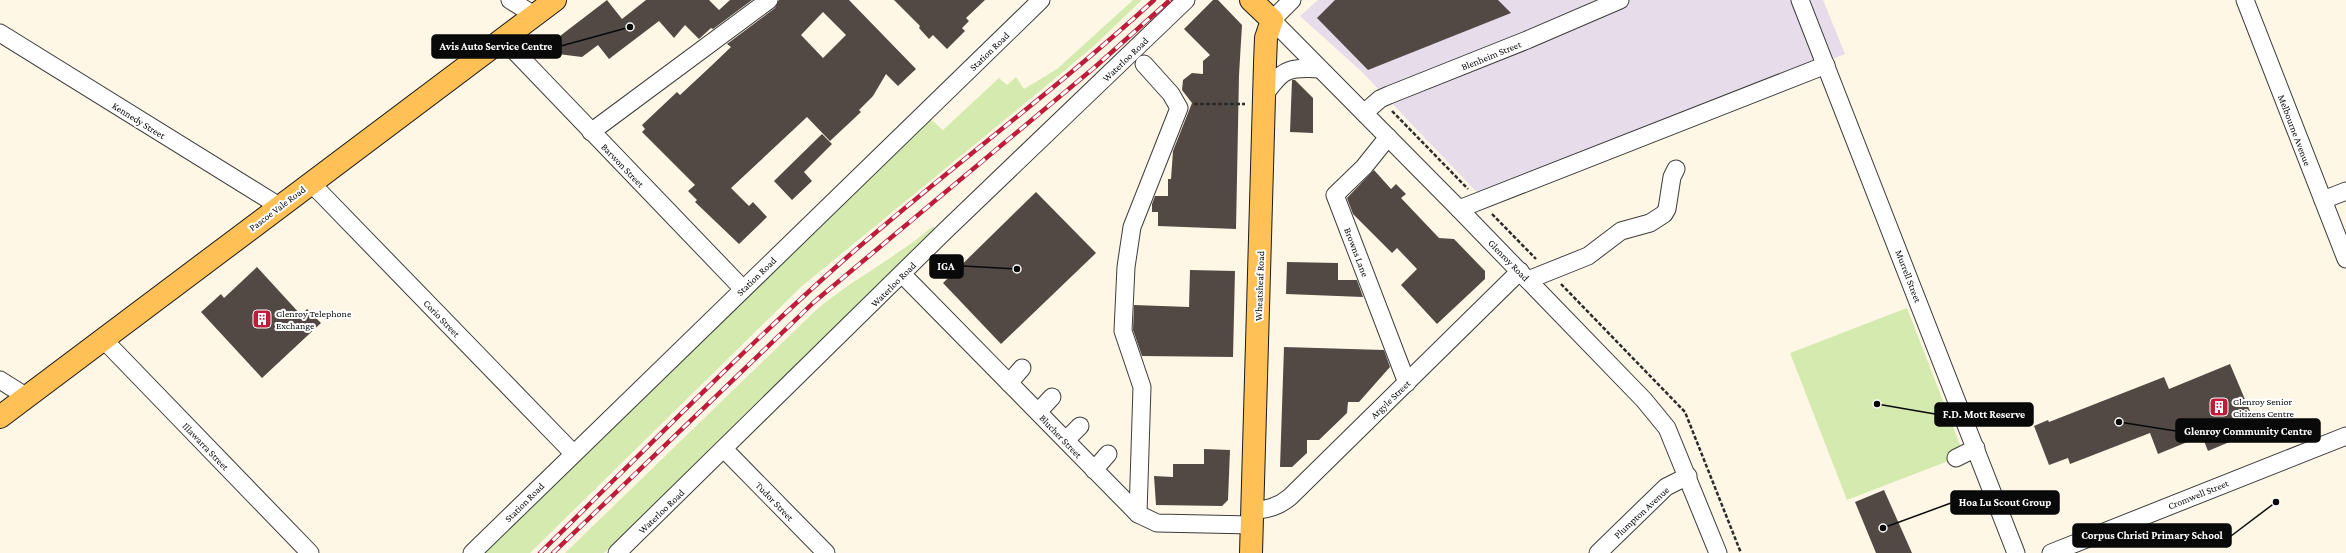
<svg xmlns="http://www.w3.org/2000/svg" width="2346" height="553" font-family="'Crimson Pro',serif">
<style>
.industrial{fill:#e6dcea}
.green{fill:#d5eaaf}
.building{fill:#524945;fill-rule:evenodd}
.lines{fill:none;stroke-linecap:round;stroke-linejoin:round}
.minor-casing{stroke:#3c3c3c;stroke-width:19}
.major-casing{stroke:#1a1a1a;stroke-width:24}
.path{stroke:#2b2b2b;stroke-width:2.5;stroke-dasharray:4 2;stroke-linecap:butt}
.minor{stroke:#fff;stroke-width:17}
.major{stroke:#ffc056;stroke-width:22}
.rail-casing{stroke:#bd1d3a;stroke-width:4.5}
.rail{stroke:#fff;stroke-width:3;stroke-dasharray:9;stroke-linecap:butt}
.labels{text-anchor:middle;stroke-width:4;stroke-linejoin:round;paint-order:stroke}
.street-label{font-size:10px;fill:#090909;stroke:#fff}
.poi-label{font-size:10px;fill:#090909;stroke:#fff;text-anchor:start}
.leader{fill:none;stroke:#090909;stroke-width:1.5}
.callout-dot{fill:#090909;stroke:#fff;stroke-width:1.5}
.callout{fill:#090909;stroke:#090909;stroke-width:1.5}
.callout-label{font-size:11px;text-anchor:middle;font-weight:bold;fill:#fff}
</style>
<rect width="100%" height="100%" fill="#fff7e6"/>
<path class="industrial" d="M1318,0H1823L1845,54L1486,202L1362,72L1300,16Z"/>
<g class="green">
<path d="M1133,0H1142L1094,46L1046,86L801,287L530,553H482L928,117L943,130L999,78L1007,85L1016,77L1024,89L1057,69Z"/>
<path d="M933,226L936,231L604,553H565L815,311C852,279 896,258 933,226Z"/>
<path d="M1907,308L1964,455L1847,500L1790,353Z"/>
</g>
<g class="building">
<path d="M607,0L622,19L646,0H709L719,10L730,0H752L713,29L711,28L699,39L685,25L674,38L659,21L609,59L598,45L582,57L558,54L560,36Z"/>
<path d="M779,0H849L916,69L898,86L886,74L873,96L859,110L861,112L830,141L807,117L731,188L749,206L753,202L767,217L739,244L695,202L697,200L688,191L695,185L642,132L645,129L642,125L677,92L680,95L709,68L731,47L727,44L775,8ZM823,12L846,35L823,58L801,35Z"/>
<path d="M894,0H985L966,18L969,21L962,28L965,31L947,49L933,35L929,39L919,28L920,26Z"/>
<path d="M1213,0H1218L1242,25L1239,75L1236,229L1158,226V212H1152V204L1155,196H1168V179H1171L1173,151L1192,103L1182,90L1183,80L1192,73L1203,74V61L1210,55L1184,29Z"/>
<path d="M1335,0H1498L1511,13L1368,70L1317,18Z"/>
<path d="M1292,80H1295L1313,98V133L1290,132Z"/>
<path d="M822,134L832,144L804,172L812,181L792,200L774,181Z"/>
<path d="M1374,170L1391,189L1396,184L1406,194L1401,198L1439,238L1454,239L1485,271V279L1437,324L1401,285L1417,269L1397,248L1392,253L1353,214L1347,198Z"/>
<path d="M1036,192L1096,253L1001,344L943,283Z"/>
<path d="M1287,262L1338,263V280H1357L1363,297L1286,294Z"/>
<path d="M257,267L301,315L307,309L321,323L262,378L201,312L221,294L224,298Z"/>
<path d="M1190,270L1235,271L1233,357L1142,356L1133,330L1134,305L1189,307Z"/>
<path d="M1284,347L1384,350L1390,367L1359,402H1348L1347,413L1319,440H1307V453L1292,467H1280Z"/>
<path d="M2230,364L2258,430L2208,451L2202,436L2158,454L2150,433L2070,464L2068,458L2049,465L2034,426L2048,420L2049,422L2164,377L2169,389Z"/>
<path d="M1204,449L1230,450L1228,500L1222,506L1156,505L1154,476L1173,477V464H1204Z"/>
<path d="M1884,490L1912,553H1876L1855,502Z"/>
</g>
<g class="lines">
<g class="minor-casing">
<g id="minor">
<path d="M510,0L534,15"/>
<path d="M1292,0L1272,20L1459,209L1644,400L1667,428L1718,553"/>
<path d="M1800,0L2016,553"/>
<path d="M2245,0L2346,259"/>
<path d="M0,33L279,206"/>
<path d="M503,39L743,289"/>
<path d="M1264,96C1282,69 1288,67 1320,69"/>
<path d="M1364,113L1380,99L1389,95L1527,40L1620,0"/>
<path d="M591,132L769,0"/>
<path d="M1388,137L1364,167L1335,195L1407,383"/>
<path d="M311,183L573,453"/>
<path d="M2323,200L2346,191"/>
<path d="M1459,209L1826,65"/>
<path d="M903,275L1138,514L1157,523L1252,525"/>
<path d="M1528,280L1588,256L1621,231L1650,223L1664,214L1667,209L1672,177L1676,169"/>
<path d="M103,339L310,553"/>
<path d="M0,380L27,397"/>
<path d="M1009,383L1022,368"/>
<path d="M1038,412L1052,397"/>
<path d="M1066,440L1080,426"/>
<path d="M724,449L826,553"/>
<path d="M1956,458L1976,448"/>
<path d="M1094,470L1108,454"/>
<path d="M1252,511C1268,509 1278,507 1290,497L1520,271"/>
<path d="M1138,514L1142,387L1123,331L1126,267L1132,227L1179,108L1171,94L1144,64"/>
<path d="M472,553L1041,0"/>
<path d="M617,553L945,231L1186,0"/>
<path d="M1598,553L1666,487L1688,476"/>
<path d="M2051,553L2346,436"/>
</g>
</g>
<g class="major-casing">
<g id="major">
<path d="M0,417L555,0"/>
<path d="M1251,553L1265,63L1266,38L1272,20L1251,0"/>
</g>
</g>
<g class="path">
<path d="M1194,104H1245"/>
<path d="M1392,111L1468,189"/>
<path d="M1492,214L1536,259"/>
<path d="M1561,284L1685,412L1741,553"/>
</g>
<use href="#minor" class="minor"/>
<use href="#major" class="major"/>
<g class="rail-casing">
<g id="rail">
<path d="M540,553C638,457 734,358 836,267C939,175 1052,94 1154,0"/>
<path d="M553,553L814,302L1095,67L1170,0"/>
</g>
</g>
<use href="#rail" class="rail"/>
</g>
<defs>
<g id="building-square" transform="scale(1)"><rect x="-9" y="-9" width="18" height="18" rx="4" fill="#bd1d3a" stroke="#fff"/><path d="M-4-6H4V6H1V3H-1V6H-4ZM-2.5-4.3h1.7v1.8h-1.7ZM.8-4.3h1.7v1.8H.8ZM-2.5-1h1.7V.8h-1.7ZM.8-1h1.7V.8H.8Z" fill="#fff"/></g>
</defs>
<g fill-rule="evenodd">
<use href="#building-square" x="262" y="319"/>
<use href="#building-square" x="2219" y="407"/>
</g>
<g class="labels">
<g class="street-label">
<text transform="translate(989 51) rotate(-44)" y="4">Station Road</text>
<text transform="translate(1491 55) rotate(-22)" y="4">Blenheim Street</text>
<text transform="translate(1125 59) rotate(-44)" y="4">Waterloo Road</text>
<text transform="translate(139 120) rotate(32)" y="4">Kennedy Street</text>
<text transform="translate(2295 130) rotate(69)" y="4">Melbourne Avenue</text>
<text transform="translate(623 165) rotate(46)" y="4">Barwon Street</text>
<text transform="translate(277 208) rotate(-37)" y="4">Pascoe Vale Road</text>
<text transform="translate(1357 252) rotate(69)" y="4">Browns Lane</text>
<text transform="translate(1509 260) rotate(46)" y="4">Glenroy Road</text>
<text transform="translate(756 276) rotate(-44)" y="4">Station Road</text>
<text transform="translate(1909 276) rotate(69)" y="4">Murrell Street</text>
<text transform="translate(893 284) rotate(-45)" y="4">Waterloo Road</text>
<text transform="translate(1259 286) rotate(-88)" y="4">Wheatsheaf Road</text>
<text transform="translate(442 318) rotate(46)" y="4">Corio Street</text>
<text transform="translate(1390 399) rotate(-44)" y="4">Argyle Street</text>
<text transform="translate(1061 436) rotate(46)" y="4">Blucher Street</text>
<text transform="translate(206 446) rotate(46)" y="4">Illawarra Street</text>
<text transform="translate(2198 494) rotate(-22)" y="4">Cromwell Street</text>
<text transform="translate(775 501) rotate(46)" y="4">Tudor Street</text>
<text transform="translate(524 502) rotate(-45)" y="4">Station Road</text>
<text transform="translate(661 511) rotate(-44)" y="4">Waterloo Road</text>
<text transform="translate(1641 512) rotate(-43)" y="4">Plumpton Avenue</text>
</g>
<g class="poi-label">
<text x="276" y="317">Glenroy Telephone<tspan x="276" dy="12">Exchange</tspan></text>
<text x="2233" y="405">Glenroy Senior<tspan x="2233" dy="12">Citizens Centre</tspan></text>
</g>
</g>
<path class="leader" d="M630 27L561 46M1017 269L963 266M1877 404L1935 414M2119 422L2176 431M1883 528L1951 503M2276 502L2231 536"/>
<g class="callout-dot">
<circle cx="630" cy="27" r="4"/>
<circle cx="1017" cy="269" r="4"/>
<circle cx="1877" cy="404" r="4"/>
<circle cx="2119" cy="422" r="4"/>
<circle cx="1883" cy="528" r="4"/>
<circle cx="2276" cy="502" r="4"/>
</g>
<g class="callout">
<rect x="432" y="35" width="129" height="23" rx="4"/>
<rect x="930" y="255" width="33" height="23" rx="4"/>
<rect x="1935" y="403" width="98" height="23" rx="4"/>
<rect x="2176" y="419" width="144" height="23" rx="4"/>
<rect x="1951" y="491" width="108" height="23" rx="4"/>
<rect x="2073" y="524" width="158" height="23" rx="4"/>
</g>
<g class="callout-label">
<text x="496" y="50">Avis Auto Service Centre</text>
<text x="946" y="270">IGA</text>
<text x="1984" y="418">F.D. Mott Reserve</text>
<text x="2248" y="435">Glenroy Community Centre</text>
<text x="2005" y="506">Hoa Lu Scout Group</text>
<text x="2152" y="539">Corpus Christi Primary School</text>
</g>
</svg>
